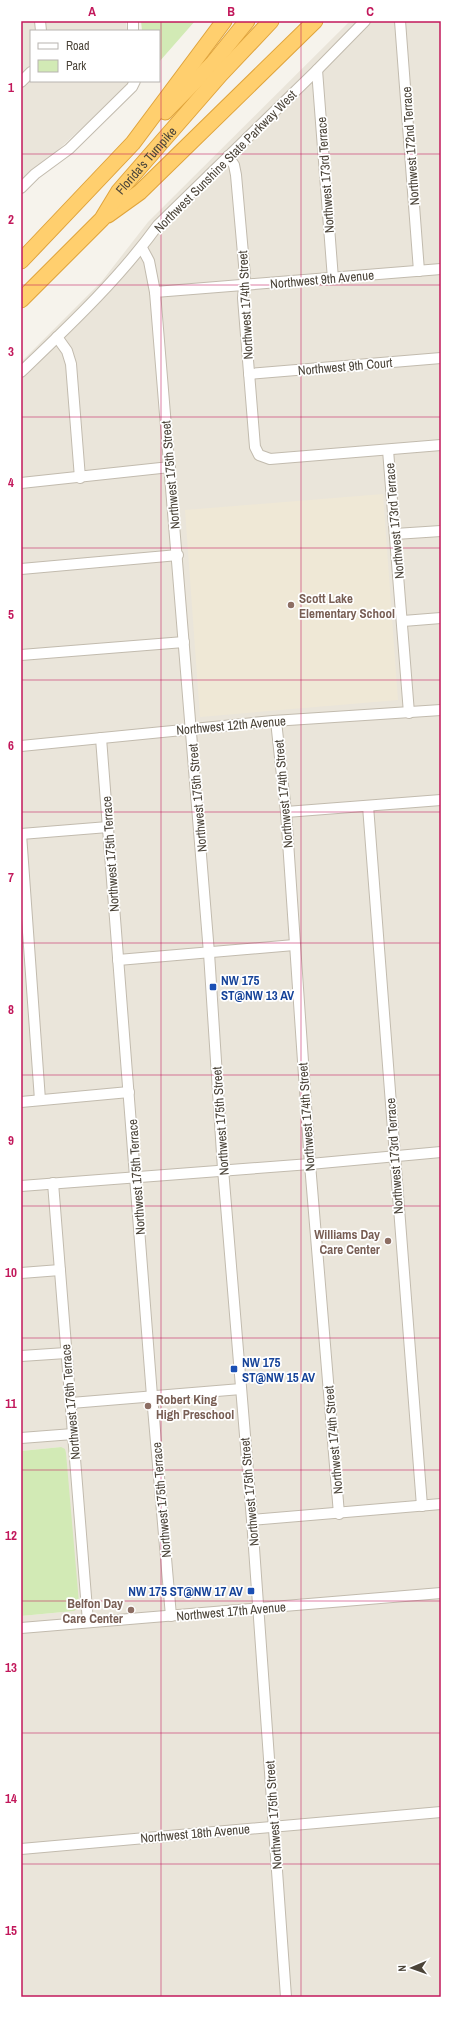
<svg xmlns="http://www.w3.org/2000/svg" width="462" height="2018" font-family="'Archivo Narrow',sans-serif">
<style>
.residential{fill:#eae5da}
.education{fill:#efe8d6}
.green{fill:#d2eab5}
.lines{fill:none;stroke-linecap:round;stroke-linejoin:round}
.minor-casing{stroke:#c2bbae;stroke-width:12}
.highway-casing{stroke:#e0a43c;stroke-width:17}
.minor{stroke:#fff;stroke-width:10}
.highway{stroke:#ffcf6e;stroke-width:15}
.grid{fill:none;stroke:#c2185b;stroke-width:1;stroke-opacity:0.55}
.education-dot{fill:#8d6e63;stroke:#fff;stroke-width:1.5}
.transit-dot{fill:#1a4fb4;stroke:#fff;stroke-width:1.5}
.labels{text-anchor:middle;stroke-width:3.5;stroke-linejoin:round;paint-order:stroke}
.street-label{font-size:13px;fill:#4b4439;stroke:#fff}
.education-label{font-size:13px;font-weight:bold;fill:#785e54;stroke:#fff;text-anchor:start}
.transit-label{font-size:13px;font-weight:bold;fill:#164399;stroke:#fff;text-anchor:start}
.neatline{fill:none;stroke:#c2185b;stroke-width:1.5}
.grid-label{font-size:13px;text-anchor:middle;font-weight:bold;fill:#c2185b}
</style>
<rect width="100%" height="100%" fill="#f6f3ec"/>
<g class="residential">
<path d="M21,21H126L127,31H31V81H129L125,88L21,184Z"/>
<path d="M350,21H441V1997H21V1616L74,1611L61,1447L21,1451V362L102,281L148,222Z"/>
</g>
<path class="education" d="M383,494L398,700L200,717L185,510Z"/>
<g class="green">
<path d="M141,21H195L159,62V31H142Z"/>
<path d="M61,1447L65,1449L66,1453L79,1603L78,1608L74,1611L21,1616V1451Z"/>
</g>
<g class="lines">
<g class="minor-casing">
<g id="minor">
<path d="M40,21L41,31"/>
<path d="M133,21V31"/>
<path d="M400,21L419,271"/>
<path d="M317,70L333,279"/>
<path d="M21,82L31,72"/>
<path d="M228,156L234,165L236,175L245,276L243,298L255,447L259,455L270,459L441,445"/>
<path d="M21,188L35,174L69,149L132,87L135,81"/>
<path d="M142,248L149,261L155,292L209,953L223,1169L252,1520L286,1997"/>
<path d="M155,292L441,269"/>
<path d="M57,337L67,351L71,364L80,478"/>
<path d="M21,372C69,326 119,279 158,225L317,70L365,21"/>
<path d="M249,374L441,358"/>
<path d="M388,450L409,713"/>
<path d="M21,483L170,467"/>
<path d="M395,534L441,531"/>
<path d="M21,569L178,555"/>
<path d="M403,621L441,618"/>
<path d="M21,655L184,642"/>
<path d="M276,721L286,812L310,1164L339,1514"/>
<path d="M101,738L152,1396L171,1616"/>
<path d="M21,746L273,721L441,710"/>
<path d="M368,806L422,1506"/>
<path d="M286,812L441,800"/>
<path d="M21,834L40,1100"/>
<path d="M21,834L108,827"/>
<path d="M118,960L294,945"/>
<path d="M21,1102L129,1092"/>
<path d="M53,1183L88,1622"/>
<path d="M21,1186L310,1164L441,1152"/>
<path d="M21,1273L60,1270"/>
<path d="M21,1356L66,1353"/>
<path d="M71,1403L241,1389"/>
<path d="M21,1438L73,1434"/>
<path d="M252,1520L441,1504"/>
<path d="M21,1628L441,1593"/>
<path d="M21,1849L441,1812"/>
</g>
</g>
<g class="highway-casing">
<g id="highway">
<path d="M165,112L213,63L247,21"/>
<path d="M108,215L140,192L315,21"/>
<path d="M21,261L133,143L224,21"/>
<path id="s1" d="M21,300L102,219L119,191L220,75L271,21"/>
</g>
</g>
<use href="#minor" class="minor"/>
<use href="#highway" class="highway"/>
</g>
<path class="grid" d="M161,21V1997M301,21V1997M21,154H441M21,285H441M21,417H441M21,548H441M21,680H441M21,812H441M21,943H441M21,1075H441M21,1206H441M21,1338H441M21,1470H441M21,1601H441M21,1733H441M21,1864H441"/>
<g class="education-dot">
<circle cx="291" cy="605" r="4"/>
<circle cx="388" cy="1241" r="4"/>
<circle cx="148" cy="1406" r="4"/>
<circle cx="131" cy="1610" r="4"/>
</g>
<g class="transit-dot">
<rect x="209" y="983" width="8" height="8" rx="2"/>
<rect x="230" y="1365" width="8" height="8" rx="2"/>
<rect x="247" y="1587" width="8" height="8" rx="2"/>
</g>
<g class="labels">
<g class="street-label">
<text transform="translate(410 146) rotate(-94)" y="5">Northwest 172nd Terrace</text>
<text dy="5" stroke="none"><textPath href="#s1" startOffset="188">Florida's Turnpike</textPath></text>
<text transform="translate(225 161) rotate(-45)" y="5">Northwest Sunshine State Parkway West</text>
<text transform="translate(325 175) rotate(-94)" y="5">Northwest 173rd Terrace</text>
<text transform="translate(322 279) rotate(-5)" y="5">Northwest 9th Avenue</text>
<text transform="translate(245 305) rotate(-93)" y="5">Northwest 174th Street</text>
<text transform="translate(345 366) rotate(-5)" y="5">Northwest 9th Court</text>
<text transform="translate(170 475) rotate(-95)" y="5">Northwest 175th Street</text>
<text transform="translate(394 521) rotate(-95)" y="5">Northwest 173rd Terrace</text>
<text transform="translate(231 725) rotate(-5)" y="5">Northwest 12th Avenue</text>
<text transform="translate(283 794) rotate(-95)" y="5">Northwest 174th Street</text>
<text transform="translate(197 798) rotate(-95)" y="5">Northwest 175th Street</text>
<text transform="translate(110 854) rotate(-94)" y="5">Northwest 175th Terrace</text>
<text transform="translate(306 1117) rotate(-94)" y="5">Northwest 174th Street</text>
<text transform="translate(220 1121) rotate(-94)" y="5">Northwest 175th Street</text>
<text transform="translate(394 1156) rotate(-94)" y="5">Northwest 173rd Terrace</text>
<text transform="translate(136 1177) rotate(-94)" y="5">Northwest 175th Terrace</text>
<text transform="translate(70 1402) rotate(-95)" y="5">Northwest 176th Terrace</text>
<text transform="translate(333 1440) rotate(-95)" y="5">Northwest 174th Street</text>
<text transform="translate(249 1492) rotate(-95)" y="5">Northwest 175th Street</text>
<text transform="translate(161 1500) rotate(-95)" y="5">Northwest 175th Terrace</text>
<text transform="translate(231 1611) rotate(-5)" y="5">Northwest 17th Avenue</text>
<text transform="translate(273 1815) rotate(-94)" y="5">Northwest 175th Street</text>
<text transform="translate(195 1833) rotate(-5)" y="5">Northwest 18th Avenue</text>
</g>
<g class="education-label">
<text x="299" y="603">Scott Lake<tspan x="299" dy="15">Elementary School</tspan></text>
<text x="380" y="1239" text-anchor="end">Williams Day<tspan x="380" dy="15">Care Center</tspan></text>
<text x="156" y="1404">Robert King<tspan x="156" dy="15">High Preschool</tspan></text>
<text x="123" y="1608" text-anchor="end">Belfon Day<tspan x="123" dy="15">Care Center</tspan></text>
</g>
<g class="transit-label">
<text x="221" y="985">NW 175<tspan x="221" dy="15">ST@NW 13 AV</tspan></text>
<text x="242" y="1367">NW 175<tspan x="242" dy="15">ST@NW 15 AV</tspan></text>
<text x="243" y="1596" text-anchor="end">NW 175 ST@NW 17 AV</text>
</g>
</g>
<rect width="462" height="2018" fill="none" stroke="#ffffff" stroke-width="44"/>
<rect x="30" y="30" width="130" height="52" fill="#ffffff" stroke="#b7b4b0"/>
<rect x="38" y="43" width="20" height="6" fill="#ffffff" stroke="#b7b4b0"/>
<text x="66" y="50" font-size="12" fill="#4b4439">Road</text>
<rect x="38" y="60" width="20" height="12" fill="#d2eab5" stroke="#b7b4b0"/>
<text x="66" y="70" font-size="12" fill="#4b4439">Park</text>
<g transform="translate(412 1968) rotate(268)" stroke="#ffffff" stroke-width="3" paint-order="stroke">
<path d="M0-3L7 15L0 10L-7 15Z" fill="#4b4439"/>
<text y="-6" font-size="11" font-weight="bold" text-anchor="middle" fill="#4b4439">N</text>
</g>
<rect x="22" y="22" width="418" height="1974" class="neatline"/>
<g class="grid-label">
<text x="92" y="16">A</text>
<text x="231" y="16">B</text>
<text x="370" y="16">C</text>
<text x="11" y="92">1</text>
<text x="11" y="224">2</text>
<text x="11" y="356">3</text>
<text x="11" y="487">4</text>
<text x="11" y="619">5</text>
<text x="11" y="750">6</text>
<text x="11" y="882">7</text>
<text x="11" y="1014">8</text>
<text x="11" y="1145">9</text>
<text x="11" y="1277">10</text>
<text x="11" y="1408">11</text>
<text x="11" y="1540">12</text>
<text x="11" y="1672">13</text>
<text x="11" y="1803">14</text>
<text x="11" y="1935">15</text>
</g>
</svg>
